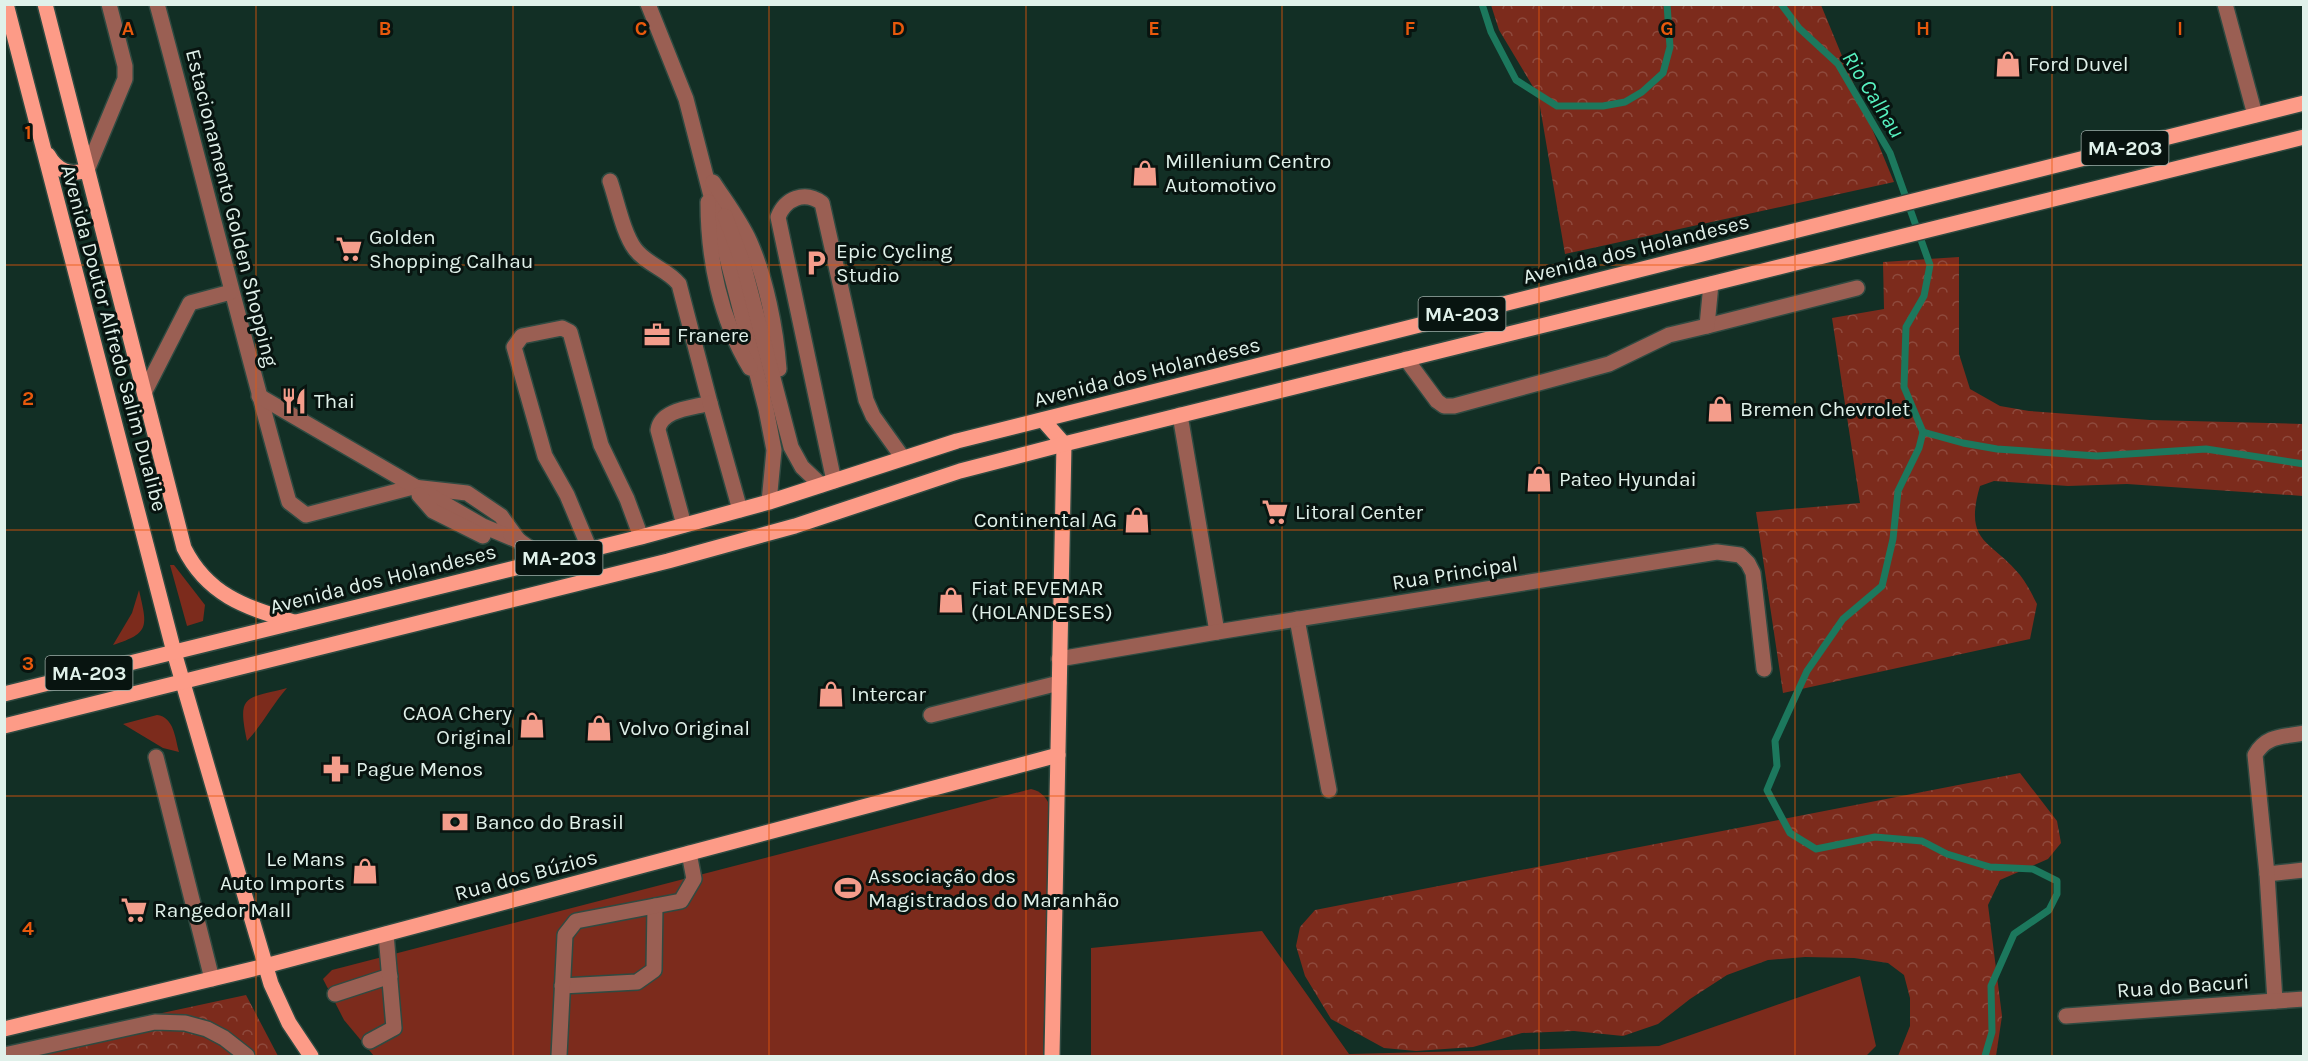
<svg xmlns="http://www.w3.org/2000/svg" width="2308" height="1061" font-family="Karla,sans-serif">
<style>
.grass{fill:#7c2b1c}
.forest{fill:url(#forest-crowns)}
.lines{fill:none;stroke-linecap:round;stroke-linejoin:round}
.stream{stroke:#1c785d;stroke-width:7}
.minor-casing{stroke:#2f4a41;stroke-width:18}
.major-casing{stroke:#2f4a41;stroke-width:18}
.minor{stroke:#9a5f53;stroke-width:15}
.major{stroke:#fd9b87;stroke-width:15}
.grid{fill:none;stroke:#e8590c;stroke-width:1.5;stroke-opacity:0.55}
.labels{text-anchor:middle;stroke-width:6;stroke-linejoin:round;paint-order:stroke}
.shield{fill:#081410;stroke:#9fafa9;stroke-width:1.5}
.shield-label{font-size:20px;font-weight:bold;fill:#e0f1ea}
.poi-label{font-size:21px;fill:#e0f1ea;stroke:#081410;text-anchor:start}
.street-label{font-size:21px;fill:#e0f1ea;stroke:#081410}
.water-label{font-size:22px;font-style:italic;fill:#57f2c0;stroke:#081410}
.grid-label{font-size:20px;text-anchor:middle;font-weight:bold;fill:#e8590c;stroke:#081410;stroke-width:6;stroke-linejoin:round;paint-order:stroke}
</style>
<defs>
<pattern id="forest-crowns" width="20" height="18" patternUnits="userSpaceOnUse" patternTransform="scale(1.5)"><rect width="20" height="18" fill="#7c2b1c"/><path d="M2 6a3 3 0 1 1 6 0M12 15a3 3 0 1 1 6 0" fill="none" stroke="#8e4a3d"/></pattern>
</defs>
<rect width="100%" height="100%" fill="#122f25"/>
<g class="grass">
<path d="M170,565H174L205,605L203,621L187,626Z"/>
<path d="M139,590C147,626 151,633 113,645L132,613Z"/>
<path d="M287,688C272,705 263,724 247,741C237,694 245,699 287,688Z"/>
<path d="M157,715C174,717 175,738 179,752L163,748L123,724Z"/>
<path d="M1031,789C1041,791 1046,797 1050,806L1043,1056H374L344,1020L323,979L332,970Z"/>
<path d="M1262,931L1349,1054L1659,1046L1860,976L1876,1046L1866,1056H1091V948Z"/>
</g>
<g class="forest">
<path d="M1491,5H1821L1894,182L1565,254L1538,95L1499,30Z"/>
<path d="M1959,257V354L1970,389L2000,406L2029,411L2150,420L2303,424V496L2127,484L2068,486L1994,481L1980,486C1963,544 1992,540 2020,575C2027,584 2032,594 2037,604L2030,639L1783,693L1756,512L1860,503L1832,318L1884,309L1883,262Z"/>
<path d="M2020,773L2057,821L2061,843L2048,859L2000,880L1988,905L2002,1016L1996,1056H1898L1910,1026V998L1904,975L1888,963L1854,958L1805,957L1768,960L1727,975L1690,999L1658,1024L1623,1036L1574,1031L1522,1033L1473,1047L1416,1051L1384,1048L1331,1019L1305,976L1296,946L1300,927L1315,910Z"/>
<path d="M246,995L278,1056H5L4,1047Z"/>
</g>
<g class="lines">
<g class="stream">
<path d="M1482,4L1491,32L1516,80L1557,106H1603L1625,102L1642,92L1663,73L1670,47L1667,4"/>
<path d="M1781,4L1799,28L1838,64L1890,153L1930,265L1924,296L1906,327L1904,387L1923,432L1963,443L1997,449L2097,456L2206,449L2304,464"/>
<path d="M1923,432L1919,448L1898,491L1893,539L1882,586L1843,619L1807,671L1775,741L1777,766L1767,790L1790,833L1816,849L1875,837L1922,841L1947,854L1990,867L2033,869L2057,881V894L2049,910L2014,934L1991,986L1992,1032L1985,1056"/>
</g>
<g class="minor-casing">
<g id="minor">
<path d="M157,4C202,170 242,337 289,502L306,515L413,487L467,493L501,516L519,541"/>
<path d="M648,4L686,99L766,409L774,450L769,502"/>
<path d="M2225,4L2255,115"/>
<path d="M87,170L125,79V66L109,4"/>
<path d="M610,181C617,201 623,233 635,249C647,265 667,269 679,284L710,403C693,408 661,409 658,430L684,525"/>
<path d="M713,182C726,202 740,220 750,242C766,279 776,328 779,369"/>
<path d="M708,202C708,259 720,319 750,368"/>
<path d="M725,216L743,263L791,447L802,467L821,485"/>
<path d="M1707,326L1857,288"/>
<path d="M1406,359L1437,401L1444,406H1454L1609,364L1669,335L1707,326L1711,284"/>
<path d="M144,393L190,303L231,292"/>
<path d="M259,396L483,526L519,541"/>
<path d="M710,403L740,510"/>
<path d="M1180,415L1217,632"/>
<path d="M834,481L778,217C785,199 804,190 822,203L866,400L873,416L903,458"/>
<path d="M419,495L433,511L483,536"/>
<path d="M511,535L548,561"/>
<path d="M590,550L567,495L545,456L514,347L522,336L562,328L570,332L601,445L627,499L641,537"/>
<path d="M1297,619L1329,790"/>
<path d="M1059,659L1217,632L1717,552L1740,555L1748,563L1753,573L1764,669"/>
<path d="M931,715L1059,683"/>
<path d="M156,757L212,979"/>
<path d="M2267,874L2304,870"/>
<path d="M562,986L637,982L654,970L655,906"/>
<path d="M335,994L390,976"/>
<path d="M2275,1001L2267,874L2255,755C2266,735 2283,737 2304,733"/>
<path d="M2066,1016L2304,999"/>
<path d="M370,1041L394,1028L386,934"/>
<path d="M4,1055L155,1022L185,1023L207,1029L224,1038L247,1056"/>
<path d="M559,1056L565,935L576,921L681,901L694,879L689,853"/>
</g>
</g>
<g class="major-casing">
<g id="major">
<path d="M6,4L174,652L242,886L271,984L289,1023L311,1056"/>
<path d="M45,4L184,548C208,596 246,607 294,622"/>
<path d="M48,155C57,171 70,176 87,170"/>
<path d="M1043,420L1064,444L1052,1056"/>
<path d="M4,694L641,537L769,502L957,441L2304,103"/>
<path d="M4,726L668,561L795,526L960,471L1064,444L2304,137"/>
<path d="M4,1029L265,966L1058,755"/>
</g>
</g>
<use href="#minor" class="minor"/>
<use href="#major" class="major"/>
</g>
<path class="grid" d="M256,4V1056M513,4V1056M769,4V1056M1026,4V1056M1282,4V1056M1539,4V1056M1795,4V1056M2052,4V1056M4,265H2304M4,530H2304M4,796H2304"/>
<defs>
<g id="shop-bare" transform="scale(2.07)"><path d="M-5-2.5h2.3a2.7 3.5 0 0 1 5.4 0H5L5.5 6h-11ZM-1.5-2.5h3a1.5 2.3 0 0 0-3 0Z" fill="#f49d8b" stroke="#081410" stroke-width="2.5" paint-order="stroke"/></g>
<g id="supermarket-bare" transform="scale(2.07)"><path d="M-6-5.5h2.5l.6 2H6L4.5 2H-2.5L-4.4-4H-6ZM-1.5 3.2a1.3 1.3 0 1 0 .1 0ZM3 3.2a1.3 1.3 0 1 0 .1 0Z" fill="#f49d8b" stroke="#081410" stroke-width="2.5" paint-order="stroke"/></g>
<g id="parking-bare" transform="scale(2.07)"><path d="M-3.5-5.5H1a3.5 3.5 0 0 1 0 7H-1V5.5H-3.5ZM-1-3.4V-.6H.8a1.4 1.4 0 0 0 0-2.8Z" fill="#f49d8b" stroke="#081410" stroke-width="2.5" paint-order="stroke"/></g>
<g id="office-bare" transform="scale(2.07)"><path d="M-6-3h4V-5.5h4V-3h4V5H-6ZM-1-4.5V-3h2v-1.5ZM-6 0V1H6V0Z" fill="#f49d8b" stroke="#081410" stroke-width="2.5" paint-order="stroke"/></g>
<g id="restaurant-bare" transform="scale(2.07)"><path d="M-5-6h1v4h1v-4h1v4h1v-4h1v5L-1.5 .5V6h-2V.5L-5-1ZM5-6V6H3V1.5H1.5Q1.5-4 5-6Z" fill="#f49d8b" stroke="#081410" stroke-width="2.5" paint-order="stroke"/></g>
<g id="pharmacy-bare" transform="scale(2.07)"><path d="M-2-6h4v4h4v4h-4v4h-4v-4h-4v-4h4Z" fill="#f49d8b" stroke="#081410" stroke-width="2.5" paint-order="stroke"/></g>
<g id="bank-bare" transform="scale(2.07)"><path d="M-6-4H6V4H-6ZM0-2.3a2.3 2.3 0 1 0 0 4.6a2.3 2.3 0 1 0 0-4.6Z" fill="#f49d8b" stroke="#081410" stroke-width="2.5" paint-order="stroke"/></g>
<g id="stadium-bare" transform="scale(2.07)"><path d="M0-5a6.5 5 0 1 0 0 10a6.5 5 0 1 0 0-10ZM-3.5-1.8h7v3.6h-7Z" fill="#f49d8b" stroke="#081410" stroke-width="2.5" paint-order="stroke"/></g>
</defs>
<g fill-rule="evenodd">
<use href="#shop-bare" x="2008" y="64"/>
<use href="#shop-bare" x="1145" y="173"/>
<use href="#supermarket-bare" x="349" y="249"/>
<use href="#parking-bare" x="816" y="263"/>
<use href="#office-bare" x="657" y="335"/>
<use href="#restaurant-bare" x="294" y="401"/>
<use href="#shop-bare" x="1720" y="409"/>
<use href="#shop-bare" x="1539" y="479"/>
<use href="#supermarket-bare" x="1275" y="512"/>
<use href="#shop-bare" x="1137" y="520"/>
<use href="#shop-bare" x="951" y="600"/>
<use href="#shop-bare" x="831" y="694"/>
<use href="#shop-bare" x="532" y="725"/>
<use href="#shop-bare" x="599" y="728"/>
<use href="#pharmacy-bare" x="336" y="769"/>
<use href="#bank-bare" x="455" y="822"/>
<use href="#shop-bare" x="365" y="871"/>
<use href="#stadium-bare" x="848" y="888"/>
<use href="#supermarket-bare" x="134" y="910"/>
</g>
<g class="labels">
<g class="shield">
<rect x="2081.5" y="131" width="87" height="34" rx="4.5"/>
<rect x="1418.5" y="297" width="87" height="34" rx="4.5"/>
<rect x="515.5" y="541" width="87" height="34" rx="4.5"/>
<rect x="45.5" y="656" width="87" height="34" rx="4.5"/>
</g>
<g class="shield-label">
<text x="2125" y="155">MA-203</text>
<text x="1462" y="321">MA-203</text>
<text x="559" y="565">MA-203</text>
<text x="89" y="680">MA-203</text>
</g>
<g class="poi-label">
<text x="2028" y="71">Ford Duvel</text>
<text x="1165" y="168">Millenium Centro<tspan x="1165" dy="24">Automotivo</tspan></text>
<text x="369" y="244">Golden<tspan x="369" dy="24">Shopping Calhau</tspan></text>
<text x="836" y="258">Epic Cycling<tspan x="836" dy="24">Studio</tspan></text>
<text x="677" y="342">Franere</text>
<text x="314" y="408">Thai</text>
<text x="1740" y="416">Bremen Chevrolet</text>
<text x="1559" y="486">Pateo Hyundai</text>
<text x="1295" y="519">Litoral Center</text>
<text x="1117" y="527" text-anchor="end">Continental AG</text>
<text x="971" y="595">Fiat REVEMAR<tspan x="971" dy="24">(HOLANDESES)</tspan></text>
<text x="851" y="701">Intercar</text>
<text x="512" y="720" text-anchor="end">CAOA Chery<tspan x="512" dy="24">Original</tspan></text>
<text x="619" y="735">Volvo Original</text>
<text x="356" y="776">Pague Menos</text>
<text x="475" y="829">Banco do Brasil</text>
<text x="345" y="866" text-anchor="end">Le Mans<tspan x="345" dy="24">Auto Imports</tspan></text>
<text x="868" y="883">Associação dos<tspan x="868" dy="24">Magistrados do Maranhão</tspan></text>
<text x="154" y="917">Rangedor Mall</text>
</g>
<g class="street-label">
<text transform="translate(232 208) rotate(76)" y="7">Estacionamento Golden Shopping</text>
<text transform="translate(1636 249) rotate(-14)" y="7">Avenida dos Holandeses</text>
<text transform="translate(114 338) rotate(75)" y="7">Avenida Doutor Alfredo Salim Dualibe</text>
<text transform="translate(1147 372) rotate(-14)" y="7">Avenida dos Holandeses</text>
<text transform="translate(1455 573) rotate(-9)" y="7">Rua Principal</text>
<text transform="translate(383 579) rotate(-14)" y="7">Avenida dos Holandeses</text>
<text transform="translate(526 875) rotate(-15)" y="7">Rua dos Búzios</text>
<text transform="translate(2183 986) rotate(-4)" y="7">Rua do Bacuri</text>
</g>
<g class="water-label">
<text transform="translate(1874 94) rotate(58)" y="8">Rio Calhau</text>
</g>
</g>
<g class="grid-label">
<text x="128" y="35">A</text>
<text x="385" y="35">B</text>
<text x="641" y="35">C</text>
<text x="898" y="35">D</text>
<text x="1154" y="35">E</text>
<text x="1410" y="35">F</text>
<text x="1667" y="35">G</text>
<text x="1923" y="35">H</text>
<text x="2180" y="35">I</text>
<text x="28" y="139">1</text>
<text x="28" y="405">2</text>
<text x="28" y="670">3</text>
<text x="28" y="935">4</text>
</g>
<rect width="2308" height="1061" fill="none" stroke="#e0f1ea" stroke-width="12"/>
</svg>
